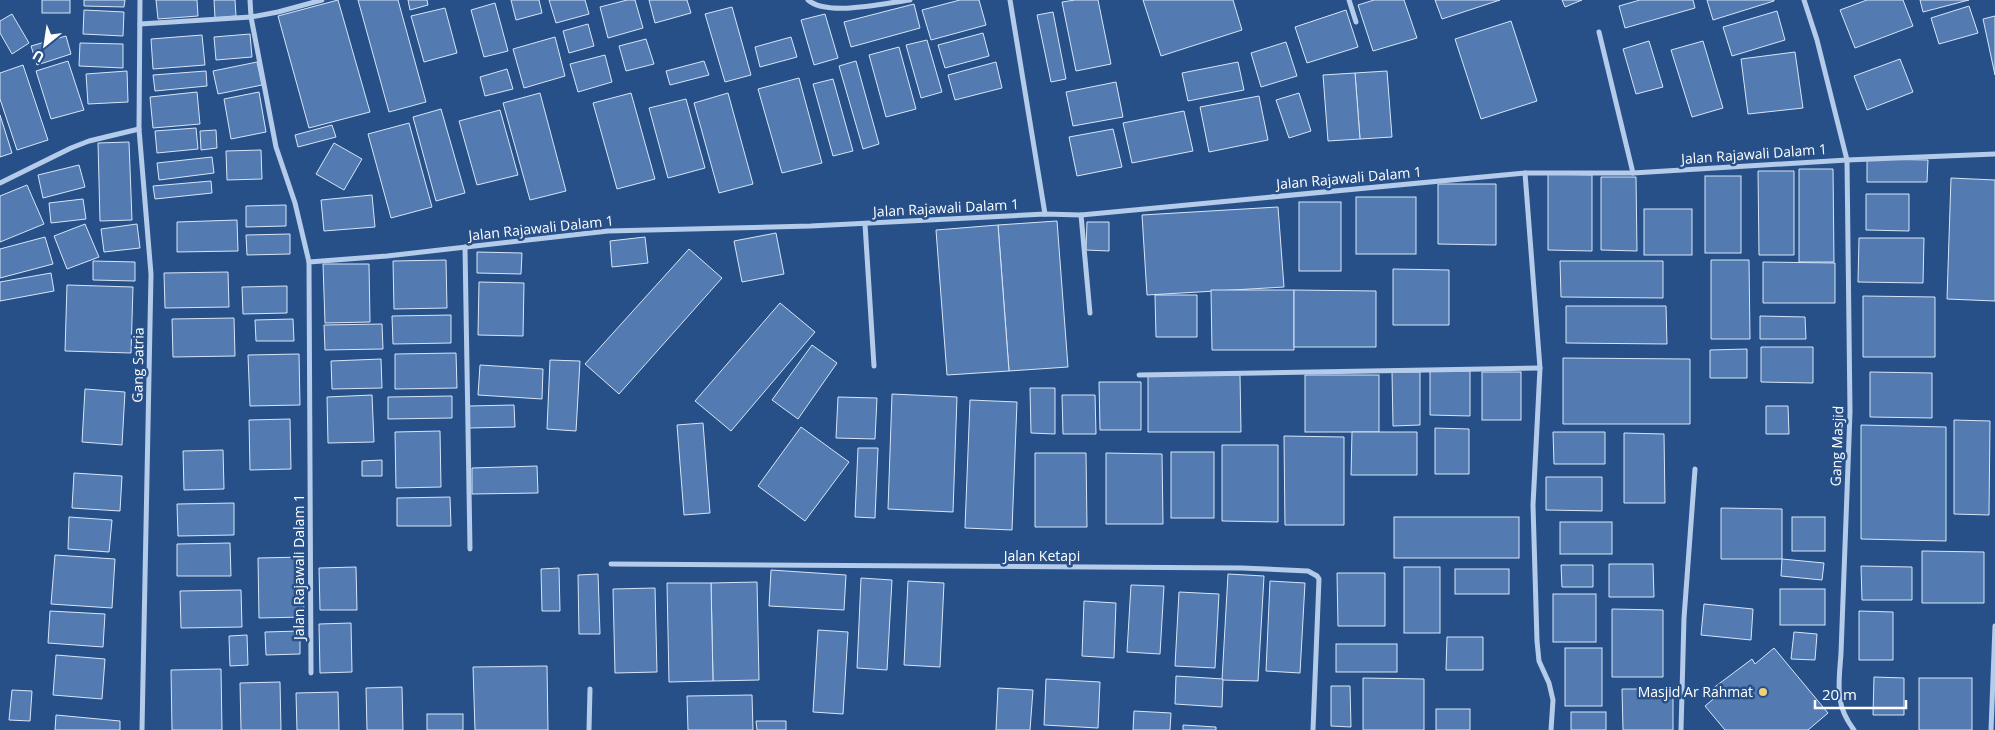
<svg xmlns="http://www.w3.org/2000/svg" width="1995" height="730" font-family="'Open Sans',sans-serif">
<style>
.building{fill:#537bb2;stroke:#d7e5f7}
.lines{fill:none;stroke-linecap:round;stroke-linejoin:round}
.minor{stroke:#b4cbe9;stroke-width:5}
.poi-dot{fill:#f2d179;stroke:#275089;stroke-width:2}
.labels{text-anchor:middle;stroke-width:5;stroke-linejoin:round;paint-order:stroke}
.street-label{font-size:14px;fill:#fff;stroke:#275089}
.poi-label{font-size:14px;fill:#fff;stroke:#275089;text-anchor:end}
</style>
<rect width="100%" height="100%" fill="#275089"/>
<g class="building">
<rect x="42" y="0" width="28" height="13"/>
<path d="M84,0H125L124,7L84,6Z"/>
<path d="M156,0H197L198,16L158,19Z"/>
<path d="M214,0H235L236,16L215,18Z"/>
<path d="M338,0L370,112L309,128L278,16Z"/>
<path d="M358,0H398L426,102L389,112Z"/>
<path d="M408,0H427L428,5L410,10Z"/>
<path d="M511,0H539L542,13L516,20Z"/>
<path d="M549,0H585L589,14L556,23Z"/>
<path d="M627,0H635L643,28L608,38L600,7Z"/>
<path d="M649,0H687L691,13L655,23Z"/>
<path d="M960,0H979L986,25L931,40L922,10Z"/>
<path d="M1075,0H1098L1111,64L1076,71L1062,2Z"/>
<path d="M1143,0H1233L1242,30L1161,56Z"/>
<path d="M1374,0H1404L1417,38L1373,51L1358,5Z"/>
<path d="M1435,0H1500L1442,19Z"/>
<path d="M1562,0H1582L1565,7Z"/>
<path d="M1640,0H1693L1695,8L1625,28L1619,6Z"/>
<path d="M1707,0H1774V1L1713,20Z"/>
<path d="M1867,0H1903L1913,26L1855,48L1840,10Z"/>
<path d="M1920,0H1969L1923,12Z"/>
<path d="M495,3L508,51L484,57L471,10Z"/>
<path d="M914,4L920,28L851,47L844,22Z"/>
<path d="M1969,6L1978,33L1939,44L1931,18Z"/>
<path d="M732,7L751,75L725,82L705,14Z"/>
<path d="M445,8L457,53L424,62L411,16Z"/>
<path d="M84,10L124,12L123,36L83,34Z"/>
<path d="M1346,10L1358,47L1307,63L1295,27Z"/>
<path d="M1777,11L1785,40L1732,56L1723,27Z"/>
<path d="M1053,12L1066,79L1051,82L1037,15Z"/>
<path d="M12,14L29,43L12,54L0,33V21Z"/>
<path d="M825,14L838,58L814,65L801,20Z"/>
<path d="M1995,16V75L1983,19Z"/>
<path d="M1511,21L1537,101L1481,119L1455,39Z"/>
<path d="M588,24L594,46L569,53L563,31Z"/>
<path d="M983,33L989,56L945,68L938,45Z"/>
<path d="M250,34L252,57L216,60L214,37Z"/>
<path d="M202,35L205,65L153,69L151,39Z"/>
<path d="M66,36L71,54L37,65L31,46Z"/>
<path d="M555,37L565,76L524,88L513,49Z"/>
<path d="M791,37L797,57L760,67L755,47Z"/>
<path d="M646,39L654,64L626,71L619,46Z"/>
<path d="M927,40L942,92L921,98L906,45Z"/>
<path d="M1649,41L1663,87L1636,94L1623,49Z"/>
<path d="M1703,41L1723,108L1692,117L1671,50Z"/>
<path d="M1286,42L1297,76L1261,87L1251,53Z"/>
<path d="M80,43L123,44V68L79,66Z"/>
<path d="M899,47L916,109L886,117L869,55Z"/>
<path d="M1795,52L1803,108L1748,114L1741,59Z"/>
<path d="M605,55L612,82L578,92L570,64Z"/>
<path d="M1900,59L1913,92L1867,110L1854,76Z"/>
<path d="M68,61L84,110L51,119L36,71Z"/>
<path d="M704,61L709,75L670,85L666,71Z"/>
<path d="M856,61L879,144L863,149L839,66Z"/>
<path d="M257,62L262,85L218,94L213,71Z"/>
<path d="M996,62L1002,88L955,100L948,75Z"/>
<path d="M1238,62L1244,90L1188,101L1182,73Z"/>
<path d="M23,65L48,140L17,150L0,99V73Z"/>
<path d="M507,69L513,89L485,96L480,77Z"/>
<path d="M127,71L128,102L88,104L86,74Z"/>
<path d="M206,71L207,86L155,91L153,75Z"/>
<path d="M1387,71L1392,137L1360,139L1355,73Z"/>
<path d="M1355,73L1360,139L1328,141L1323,75Z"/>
<path d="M799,78L822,163L782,173L758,89Z"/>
<path d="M833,79L853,151L833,156L813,84Z"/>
<path d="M1116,82L1123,117L1073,126L1066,92Z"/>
<path d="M197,92L200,124L153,128L150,97Z"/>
<path d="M259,92L266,132L231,139L224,99Z"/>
<path d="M540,93L566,191L530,200L503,103Z"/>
<path d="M631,93L655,179L617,189L593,103Z"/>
<path d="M728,93L753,184L719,193L694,103Z"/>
<path d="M1299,93L1311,131L1289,138L1276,100Z"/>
<path d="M1259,96L1268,140L1209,152L1200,107Z"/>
<path d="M686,99L705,168L668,178L649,108Z"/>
<path d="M441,109L465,193L436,201L413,117Z"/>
<path d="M500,110L518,175L477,185L459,121Z"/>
<path d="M1184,111L1193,151L1132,163L1123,123Z"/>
<path d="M0,115L12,153L0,157Z"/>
<path d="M409,123L432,207L391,218L368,134Z"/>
<path d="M332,125L336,137L298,147L295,135Z"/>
<path d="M196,128L198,149L157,153L155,131Z"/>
<path d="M1113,129L1122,167L1077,176L1069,137Z"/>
<path d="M216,130L217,148L201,150L200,131Z"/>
<path d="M129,142L132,220L100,221L98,143Z"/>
<path d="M334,143L362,159L344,190L316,174Z"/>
<path d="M261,150L262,179L227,180L226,151Z"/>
<path d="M212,157L214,173L159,180L157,163Z"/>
<path d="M1867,159L1928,160L1927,182H1867Z"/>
<path d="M79,165L85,187L43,198L38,175Z"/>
<path d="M1799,169H1833L1834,262H1799Z"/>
<path d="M1758,171H1794V255H1759Z"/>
<path d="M1548,174L1592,175V251L1548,250Z"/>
<rect x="1705" y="176" width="36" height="77"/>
<path d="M1601,177H1636L1637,251L1601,250Z"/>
<path d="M1951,178L1995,180V301L1947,299Z"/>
<path d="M211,181L212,193L155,199L153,186Z"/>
<path d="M1438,184H1496V245L1438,244Z"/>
<path d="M27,185L44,224L0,242V196Z"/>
<path d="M1866,194H1909V231L1866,230Z"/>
<path d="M372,195L375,227L324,231L321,200Z"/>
<rect x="1356" y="197" width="60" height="57"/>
<path d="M83,199L86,219L51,223L49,203Z"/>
<rect x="1299" y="202" width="42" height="69"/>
<path d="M286,205V226L246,227V206Z"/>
<path d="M1278,207L1284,287L1147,295L1142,215Z"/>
<rect x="1644" y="209" width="48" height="46"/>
<path d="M237,220L238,251L177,252V222Z"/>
<path d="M1057,221L1068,367L1009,371L998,225Z"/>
<path d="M1087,222H1109V251L1086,250Z"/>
<path d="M85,224L99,257L67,269L54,236Z"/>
<path d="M137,224L140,248L104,252L101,229Z"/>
<path d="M998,225L1009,371L947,375L936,230Z"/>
<path d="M776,233L784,274L742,282L734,241Z"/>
<path d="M290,234V254L247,255L246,235Z"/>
<path d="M45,237L53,264L0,278V249Z"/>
<path d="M645,237L648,263L612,267L610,241Z"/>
<path d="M1859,238H1924L1923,283L1858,282Z"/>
<path d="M689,249L722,278L619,394L585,364Z"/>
<path d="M477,252L522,253L521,274L477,273Z"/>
<path d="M446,260L447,308L394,309L393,261Z"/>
<path d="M1711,260H1749L1750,339H1711Z"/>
<path d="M93,261L135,262V281L93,280Z"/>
<path d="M1560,261H1663V298L1561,297Z"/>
<path d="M1763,262L1835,263V303H1763Z"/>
<path d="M323,264H369L370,322L325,323Z"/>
<path d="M1393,269L1449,270V325H1393Z"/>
<path d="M228,272L229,307L165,308L164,273Z"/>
<path d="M51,273L54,291L0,301V282Z"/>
<path d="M479,282L524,283L523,336L478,335Z"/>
<path d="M67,285L133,287L131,353L65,351Z"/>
<path d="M287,286V313L243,314L242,287Z"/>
<path d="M1211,290H1294V350H1212Z"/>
<path d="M1294,290L1376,291V347H1294Z"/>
<path d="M1155,295H1197V337H1156Z"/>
<path d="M1863,296L1935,297V357H1863Z"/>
<path d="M780,303L815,332L731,431L695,401Z"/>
<path d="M1566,306H1666L1667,344L1566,343Z"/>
<path d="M451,315V343L393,344L392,316Z"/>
<path d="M1760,316L1805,317L1806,339H1760Z"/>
<path d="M234,318L235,356L173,357L172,319Z"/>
<path d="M293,319L294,341H256L255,320Z"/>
<path d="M382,324L383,349L325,350L324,325Z"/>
<path d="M812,345L837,363L798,419L772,400Z"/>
<path d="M1761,347H1813V383L1761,382Z"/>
<path d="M1747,349V378H1710V350Z"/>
<path d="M456,353L457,388L395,389V354Z"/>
<path d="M299,354L300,405L250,406L248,355Z"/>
<path d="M1563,358L1690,359V424H1563Z"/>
<path d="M381,359L382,388L332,389L331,361Z"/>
<path d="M550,360L580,361L576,431L547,429Z"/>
<path d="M480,365L543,369L542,399L478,395Z"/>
<path d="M1430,371H1470V416L1430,415Z"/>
<path d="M1392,372H1420V425L1393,426Z"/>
<rect x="1482" y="372" width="39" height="48"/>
<path d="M1870,372L1932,373V418L1870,417Z"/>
<path d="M1240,375L1241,432H1148V376Z"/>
<rect x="1305" y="375" width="74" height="57"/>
<path d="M1099,382H1141V430H1100Z"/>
<path d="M1030,388H1055V434L1031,433Z"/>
<path d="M85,389L125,392L122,445L82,442Z"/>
<path d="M892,394L957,397L953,512L888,509Z"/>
<path d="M372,395L374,442L328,443L327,397Z"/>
<path d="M1062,395H1095L1096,434H1063Z"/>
<path d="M452,396V418L388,419V397Z"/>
<path d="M838,397L877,398L875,439L836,438Z"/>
<path d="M970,400L1017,402L1012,530L965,528Z"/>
<path d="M514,405L515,427L469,428V406Z"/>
<path d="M1766,406H1788L1789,434H1766Z"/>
<path d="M290,419L291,469L250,470L249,420Z"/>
<path d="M1954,420L1990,421L1989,515L1954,514Z"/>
<path d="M703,423L710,513L684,515L677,425Z"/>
<path d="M1861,425L1946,427V541L1861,539Z"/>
<path d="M801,427L849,462L805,521L758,486Z"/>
<path d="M1435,428L1469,429V474H1435Z"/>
<path d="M440,431L441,487L396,488L395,432Z"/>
<path d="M1352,432H1417V475H1351Z"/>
<path d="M1553,432H1605V464H1554Z"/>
<path d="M1624,433L1664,434L1665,503H1624Z"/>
<path d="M1284,436L1344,437V525H1285Z"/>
<path d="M1222,445H1278V522L1222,521Z"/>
<path d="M858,448H878L875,518L855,517Z"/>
<path d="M223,450L224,489L184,490L183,451Z"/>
<rect x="1171" y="452" width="43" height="66"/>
<path d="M1035,453H1086L1087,527H1035Z"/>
<path d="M1106,453L1162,454L1163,524H1106Z"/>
<path d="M382,460V476H362V461Z"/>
<path d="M537,466L538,493L472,494V468Z"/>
<path d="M74,473L122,476L120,511L72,508Z"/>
<path d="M1546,477H1602V511L1546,510Z"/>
<path d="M450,497L451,526H397V498Z"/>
<path d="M234,503V535L178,536L177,504Z"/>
<path d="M1721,508L1782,509V559H1721Z"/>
<path d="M69,517L112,520L109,552L68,549Z"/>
<rect x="1394" y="517" width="125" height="41"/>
<rect x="1792" y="517" width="33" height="34"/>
<rect x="1560" y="522" width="52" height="32"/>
<path d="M230,543L231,576H177V544Z"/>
<path d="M1922,551L1984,552V603H1922Z"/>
<path d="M55,555L115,559L112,608L51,604Z"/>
<path d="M303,557L304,617L259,618L258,558Z"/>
<path d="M1782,559L1824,563L1822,580L1781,576Z"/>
<path d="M1609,564H1653L1654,597H1609Z"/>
<path d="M1561,565H1593V587H1562Z"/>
<path d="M1861,566L1912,567V600H1862Z"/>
<path d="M356,567L357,610H320L319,568Z"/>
<rect x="1404" y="567" width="36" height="66"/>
<path d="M559,568L560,611H542L541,569Z"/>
<rect x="1455" y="569" width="54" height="25"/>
<path d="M771,570L846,575L844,610L769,606Z"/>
<path d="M1337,573H1385V626H1338Z"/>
<path d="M598,574L600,634H579L578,575Z"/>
<path d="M1228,574L1264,576L1258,681L1222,680Z"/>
<path d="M861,578L892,580L887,670L857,668Z"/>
<path d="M908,581L944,583L940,667L904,665Z"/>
<path d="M1270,581L1305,583L1300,673L1266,671Z"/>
<path d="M757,582L759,680L713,681L711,583Z"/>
<path d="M667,583H711L713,681L669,682Z"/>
<path d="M1131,585L1164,586L1160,654L1127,652Z"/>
<path d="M655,588L657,672L615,673L613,589Z"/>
<rect x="1780" y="589" width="45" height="36"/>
<path d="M241,590L242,627L181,628L180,591Z"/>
<path d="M1179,592L1219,594L1215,668L1175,666Z"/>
<rect x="1553" y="594" width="43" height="48"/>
<path d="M1084,601L1116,603L1114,658L1082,656Z"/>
<path d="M1704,604L1753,609L1751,640L1701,635Z"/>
<path d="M1612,609L1663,610V677H1612Z"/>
<path d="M50,611L105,614L103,647L48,643Z"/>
<path d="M1859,611L1893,612V660H1859Z"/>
<path d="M351,623L352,672L320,673L319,624Z"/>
<path d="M818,630L848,632L843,714L813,712Z"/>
<path d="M300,631V654L266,655L265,632Z"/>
<path d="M1794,632L1817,634L1815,660L1791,659Z"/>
<path d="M247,635L248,665L230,666L229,636Z"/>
<path d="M1447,637H1483V670H1446Z"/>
<rect x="1336" y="644" width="61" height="28"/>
<rect x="1565" y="648" width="37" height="58"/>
<path d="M1774,648L1828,713L1808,730H1725L1705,706L1717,696L1712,689L1752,659L1755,664Z"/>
<path d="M56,655L105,659L102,699L53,695Z"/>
<path d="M547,666L548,730H475L473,667Z"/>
<path d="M221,669L222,730H172L171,670Z"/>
<path d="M1176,676L1223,679L1222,707L1175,704Z"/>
<path d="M1874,677L1904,678V715H1873Z"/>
<path d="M1363,678L1424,679V730H1363Z"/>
<rect x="1919" y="678" width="53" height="52"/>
<path d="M1046,679L1100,682L1098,728L1044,725Z"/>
<path d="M280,682L281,730H241L240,683Z"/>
<path d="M1331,686H1350L1351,727L1331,726Z"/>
<path d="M402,687L403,730H367L366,688Z"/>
<path d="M998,688L1033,690L1030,730H996Z"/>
<path d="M1622,689H1673V730H1623Z"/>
<path d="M12,690L32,691L30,721L9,720Z"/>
<path d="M338,692L339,730H297L296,693Z"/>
<path d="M752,695L753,730H688L687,696Z"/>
<rect x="1436" y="709" width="34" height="21"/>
<path d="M1134,711L1171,713L1170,730H1133Z"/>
<rect x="1571" y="712" width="35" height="18"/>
<rect x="427" y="714" width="36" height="16"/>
<path d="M56,715L120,721V730H55Z"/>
<path d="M756,721H786V730H757Z"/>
<path d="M1183,725L1216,727V730H1183Z"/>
</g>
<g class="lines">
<g class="minor">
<path d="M140,0L139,129L151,274L142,730"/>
<path d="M250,0L251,17L276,147L295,203L309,262"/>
<path d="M808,0C828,17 885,3 910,0"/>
<path d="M1010,0L1045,214"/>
<path d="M1349,0L1356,22"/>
<path d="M1804,0L1817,40L1847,160L1850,412L1841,653C1839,684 1834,704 1854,730"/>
<path d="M140,24L251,17L278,12L322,0"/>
<path d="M1599,32L1633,173"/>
<path d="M1525,173L1540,368L1533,505L1537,641L1539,661L1549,683L1553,700L1551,730"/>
<path d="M0,183L71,148L89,141L139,129"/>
<path d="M1081,215L1090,313"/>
<path d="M865,224L874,366"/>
<path d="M465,247L470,549"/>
<path d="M1139,375L1540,368"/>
<path d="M611,564L1242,568L1308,571L1317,576L1319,579L1313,730"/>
<path d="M311,673L309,262L387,256L608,231L811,226L1045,214L1081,215L1525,173H1633L1847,160L1995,154"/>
<path d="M589,730L590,689"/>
<path d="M1681,730L1684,618L1695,469"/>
<path d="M1991,730L1995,626"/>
</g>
</g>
<circle class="poi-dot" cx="1763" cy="692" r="5"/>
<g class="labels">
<g class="street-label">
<text transform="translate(1754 154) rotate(-4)" y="5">Jalan Rajawali Dalam 1</text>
<text transform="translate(1349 178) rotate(-5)" y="5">Jalan Rajawali Dalam 1</text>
<text transform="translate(946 208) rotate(-3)" y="5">Jalan Rajawali Dalam 1</text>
<text transform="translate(541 228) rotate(-6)" y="5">Jalan Rajawali Dalam 1</text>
<text transform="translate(138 365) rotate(-89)" y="5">Gang Satria</text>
<text transform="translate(1837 446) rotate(-88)" y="5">Gang Masjid</text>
<text x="1042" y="561">Jalan Ketapi</text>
<text transform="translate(299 567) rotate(-90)" y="5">Jalan Rajawali Dalam 1</text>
</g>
<g class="poi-label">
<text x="1753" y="697">Masjid Ar Rahmat</text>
</g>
</g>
<g transform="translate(45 45) rotate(210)" stroke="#275089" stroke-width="4" paint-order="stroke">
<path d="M0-4L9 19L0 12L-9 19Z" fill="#ffffff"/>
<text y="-8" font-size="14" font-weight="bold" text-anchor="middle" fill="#ffffff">U</text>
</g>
<path d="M1815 700v8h91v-8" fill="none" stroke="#ffffff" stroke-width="2.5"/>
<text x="1822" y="700" font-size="15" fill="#ffffff" stroke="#275089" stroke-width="4" paint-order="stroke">20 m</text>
</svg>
